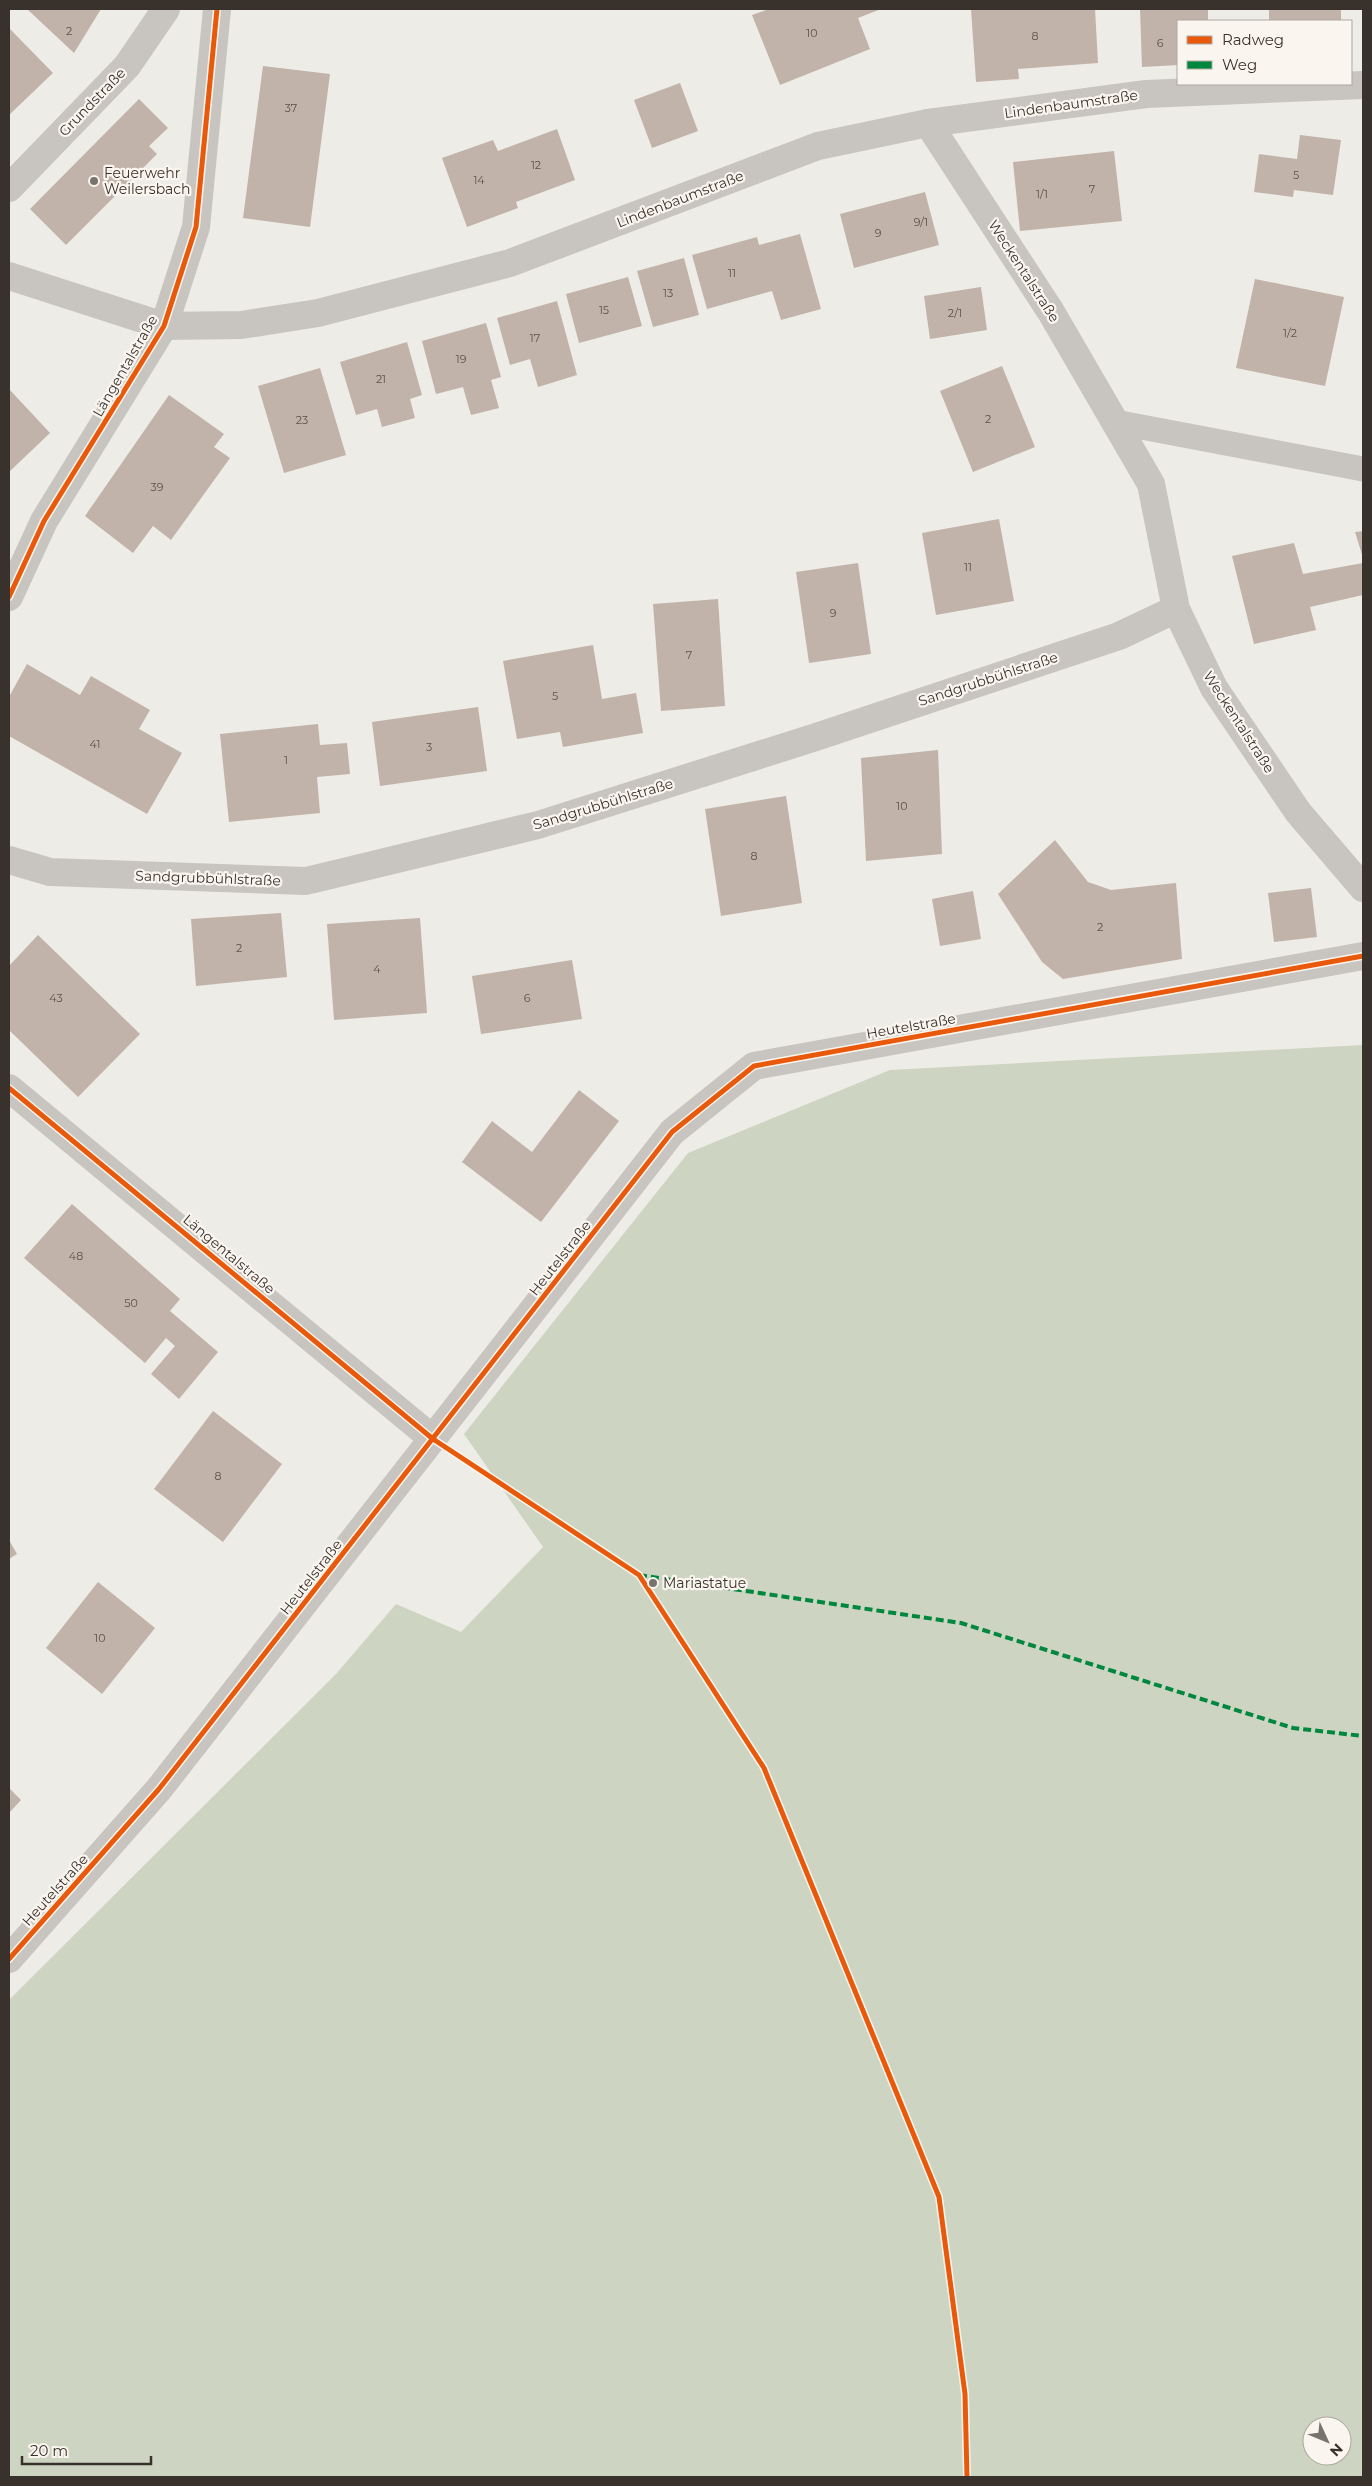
<svg xmlns="http://www.w3.org/2000/svg" width="1372" height="2486" font-family="Montserrat,sans-serif">
<style>
.green{fill:#cdd4c1;fill-rule:evenodd}
.building{fill:#c1b3a9}
.lines{fill:none;stroke-linecap:round;stroke-linejoin:round}
.lane{stroke:#c8c4bf;stroke-width:25}
.street{stroke:#c8c4bf;stroke-width:28}
.quiet{stroke:#00873e;stroke-width:4;stroke-dasharray:8 4;stroke-linecap:butt}
.cycleway-casing{stroke:#faf6ef;stroke-width:8}
.cycleway{stroke:#e8590c;stroke-width:5}
.poi-dot{fill:#78736d;stroke:#faf6ef;stroke-width:2}
.labels{text-anchor:middle;stroke-width:4.5;stroke-linejoin:round;paint-order:stroke}
.number-label{font-size:11px;fill:#5b524b}
.street-label{font-size:14px;fill:#39322c;stroke:#faf6ef}
.poi-label{font-size:14px;fill:#39322c;stroke:#faf6ef;text-anchor:start}
</style>
<rect width="100%" height="100%" fill="#eeece6"/>
<path class="green" d="M1363,1045V2477H9V2000L336,1674L396,1604L461,1632L543,1547L464,1434L688,1153L890,1070ZM1312,2426H1342V2456H1312Z"/>
<g class="building">
<path d="M27,9H101L74,53Z"/>
<path d="M769,9H881L858,18L870,49L780,85L752,15Z"/>
<path d="M971,9H1095L1098,63L1018,69L1019,79L976,82Z"/>
<path d="M1140,9H1208V21H1178V65L1142,67Z"/>
<rect x="1269" y="9" width="72" height="12"/>
<path d="M9,28L53,73L9,115Z"/>
<path d="M263,66L330,74L310,227L243,218Z"/>
<path d="M680,83L698,131L652,148L634,100Z"/>
<path d="M139,99L168,128L149,146L157,154L66,245L30,209Z"/>
<path d="M557,129L575,180L516,202L518,208L467,227L442,158L493,140L498,151Z"/>
<path d="M1300,135L1341,140L1333,195L1294,190L1293,197L1254,192L1259,154L1297,159Z"/>
<path d="M1114,151L1122,221L1020,231L1013,162Z"/>
<path d="M925,192L939,245L854,268L840,214Z"/>
<path d="M800,234L821,309L781,320L772,291L707,309L692,255L757,237L759,245Z"/>
<path d="M684,258L699,315L653,327L637,271Z"/>
<path d="M628,277L642,326L579,343L566,294Z"/>
<path d="M1255,279L1344,297L1325,386L1236,368Z"/>
<path d="M981,287L987,330L930,339L924,296Z"/>
<path d="M557,301L577,375L538,387L530,359L510,365L497,318Z"/>
<path d="M486,323L501,377L491,380L499,408L471,415L463,387L436,394L422,341Z"/>
<path d="M407,342L422,395L410,399L415,418L382,427L377,409L356,415L340,362Z"/>
<path d="M1002,366L1035,447L973,472L940,391Z"/>
<path d="M320,368L346,455L284,473L258,386Z"/>
<path d="M9,389L50,433L9,472Z"/>
<path d="M169,395L224,434L214,447L230,458L171,540L153,526L133,553L85,516Z"/>
<path d="M999,519L1014,601L936,615L922,533Z"/>
<path d="M1363,531V558L1355,532Z"/>
<path d="M1294,543L1303,574L1363,563V595L1310,607L1316,630L1254,644L1232,556Z"/>
<path d="M858,563L871,654L809,663L796,572Z"/>
<path d="M718,599L725,706L661,711L653,604Z"/>
<path d="M593,645L602,699L636,693L643,733L563,747L560,732L517,739L503,661Z"/>
<path d="M27,664L80,695L91,676L150,710L139,729L182,753L147,814L9,736V697Z"/>
<path d="M478,707L487,771L380,786L372,722Z"/>
<path d="M318,724L320,745L347,743L350,774L317,777L320,813L229,822L220,734Z"/>
<path d="M938,750L942,854L866,861L861,758Z"/>
<path d="M786,796L802,903L721,916L705,809Z"/>
<path d="M1055,840L1088,882L1111,890L1176,883L1182,959L1063,979L1042,962L998,894Z"/>
<path d="M1311,888L1317,937L1274,942L1268,893Z"/>
<path d="M973,891L981,939L940,946L932,899Z"/>
<path d="M281,913L287,977L196,986L191,919Z"/>
<path d="M420,918L427,1013L334,1020L327,924Z"/>
<path d="M38,935L140,1034L78,1097L9,1030V966Z"/>
<path d="M572,960L582,1019L481,1034L472,976Z"/>
<path d="M579,1090L619,1121L541,1222L462,1162L492,1121L532,1152Z"/>
<path d="M72,1204L180,1299L170,1311L218,1352L179,1399L151,1374L175,1346L166,1338L145,1363L24,1258Z"/>
<path d="M213,1411L282,1464L223,1542L154,1489Z"/>
<path d="M9,1540L17,1554L9,1559Z"/>
<path d="M98,1582L155,1628L102,1694L46,1648Z"/>
<path d="M9,1788L21,1800L9,1813Z"/>
</g>
<g class="lines">
<path class="lane" d="M1115,422L1363,469"/>
<g class="street">
<path d="M928,123L1051,312L1151,484L1176,609L1214,688L1298,812L1363,888"/>
<path d="M9,188L127,66L166,9"/>
<path d="M9,276L164,326L241,325L318,313L510,263L818,146L928,123L1146,94L1363,85"/>
<path d="M9,597L44,521L164,326L196,227L217,9"/>
<path d="M9,860L50,872L306,881L538,825L816,737L1119,636L1176,609"/>
<path d="M9,1088L433,1439"/>
<path d="M9,1959L159,1789L672,1132L754,1066L1363,956"/>
</g>
<path class="quiet" d="M639,1575L961,1623L1293,1728L1363,1736"/>
<g class="cycleway-casing">
<g id="cycleway">
<path d="M9,597L44,521L164,326L196,227L217,9"/>
<path d="M9,1088L433,1439L639,1575L764,1768L939,2197L965,2394L967,2477"/>
<path d="M9,1959L159,1789L672,1132L754,1066L1363,956"/>
</g>
</g>
<use href="#cycleway" class="cycleway"/>
</g>
<g class="poi-dot">
<circle cx="94" cy="181" r="5"/>
<circle cx="653" cy="1583" r="5"/>
</g>
<g class="labels">
<g class="number-label">
<text x="69" y="35">2</text>
<text x="812" y="37">10</text>
<text x="1035" y="40">8</text>
<text x="1160" y="47">6</text>
<text x="291" y="112">37</text>
<text x="536" y="169">12</text>
<text x="1296" y="179">5</text>
<text x="479" y="184">14</text>
<text x="1092" y="193">7</text>
<text x="1042" y="198">1/1</text>
<text x="921" y="226">9/1</text>
<text x="878" y="237">9</text>
<text x="732" y="277">11</text>
<text x="668" y="297">13</text>
<text x="604" y="314">15</text>
<text x="955" y="317">2/1</text>
<text x="1290" y="337">1/2</text>
<text x="535" y="342">17</text>
<text x="461" y="363">19</text>
<text x="381" y="383">21</text>
<text x="988" y="423">2</text>
<text x="302" y="424">23</text>
<text x="157" y="491">39</text>
<text x="968" y="571">11</text>
<text x="833" y="617">9</text>
<text x="689" y="659">7</text>
<text x="555" y="700">5</text>
<text x="95" y="748">41</text>
<text x="429" y="751">3</text>
<text x="286" y="764">1</text>
<text x="902" y="810">10</text>
<text x="754" y="860">8</text>
<text x="1100" y="931">2</text>
<text x="239" y="952">2</text>
<text x="377" y="973">4</text>
<text x="56" y="1002">43</text>
<text x="527" y="1002">6</text>
<text x="76" y="1260">48</text>
<text x="131" y="1307">50</text>
<text x="218" y="1480">8</text>
<text x="100" y="1642">10</text>
</g>
<g class="street-label">
<text transform="translate(92 102) rotate(-46)" y="5">Grundstraße</text>
<text transform="translate(1071 104) rotate(-8)" y="5">Lindenbaumstraße</text>
<text transform="translate(680 199) rotate(-21)" y="5">Lindenbaumstraße</text>
<text transform="translate(1024 271) rotate(57)" y="5">Weckentalstraße</text>
<text transform="translate(125 366) rotate(-60)" y="5">Längentalstraße</text>
<text transform="translate(988 679) rotate(-18)" y="5">Sandgrubbühlstraße</text>
<text transform="translate(1239 722) rotate(57)" y="5">Weckentalstraße</text>
<text transform="translate(603 804) rotate(-17)" y="5">Sandgrubbühlstraße</text>
<text transform="translate(208 878) rotate(2)" y="5">Sandgrubbühlstraße</text>
<text transform="translate(911 1026) rotate(-10)" y="5">Heutelstraße</text>
<text transform="translate(229 1254) rotate(40)" y="5">Längentalstraße</text>
<text transform="translate(560 1258) rotate(-52)" y="5">Heutelstraße</text>
<text transform="translate(311 1577) rotate(-52)" y="5">Heutelstraße</text>
<text transform="translate(55 1890) rotate(-48)" y="5">Heutelstraße</text>
</g>
<g class="poi-label">
<text x="104" y="178">Feuerwehr<tspan x="104" dy="16">Weilersbach</tspan></text>
<text x="663" y="1588">Mariastatue</text>
</g>
</g>
<rect width="1372" height="2486" fill="none" stroke="#39322c" stroke-width="20"/>
<rect x="1177" y="20" width="175" height="65" fill="#faf6ef" stroke="#ada8a1"/>
<rect x="1187" y="36" width="25" height="8" fill="#e8590c" stroke="#ada8a1"/>
<text x="1222" y="45" font-size="15" fill="#39322c">Radweg</text>
<rect x="1187" y="61" width="25" height="8" fill="#00873e" stroke="#ada8a1"/>
<text x="1222" y="70" font-size="15" fill="#39322c">Weg</text>
<g transform="translate(1327 2441) rotate(134)"><circle r="24" fill="#faf6ef" stroke="#ada8a1"/>
<path d="M0-4L9 19L0 12L-9 19Z" fill="#78736d"/>
<text y="-8" font-size="14" font-weight="bold" text-anchor="middle" fill="#39322c">N</text>
</g>
<path d="M22 2456v8h129v-8" fill="none" stroke="#39322c" stroke-width="2.5"/>
<text x="30" y="2456" font-size="15" fill="#39322c" stroke="#faf6ef" stroke-width="4" paint-order="stroke">20 m</text>
</svg>
